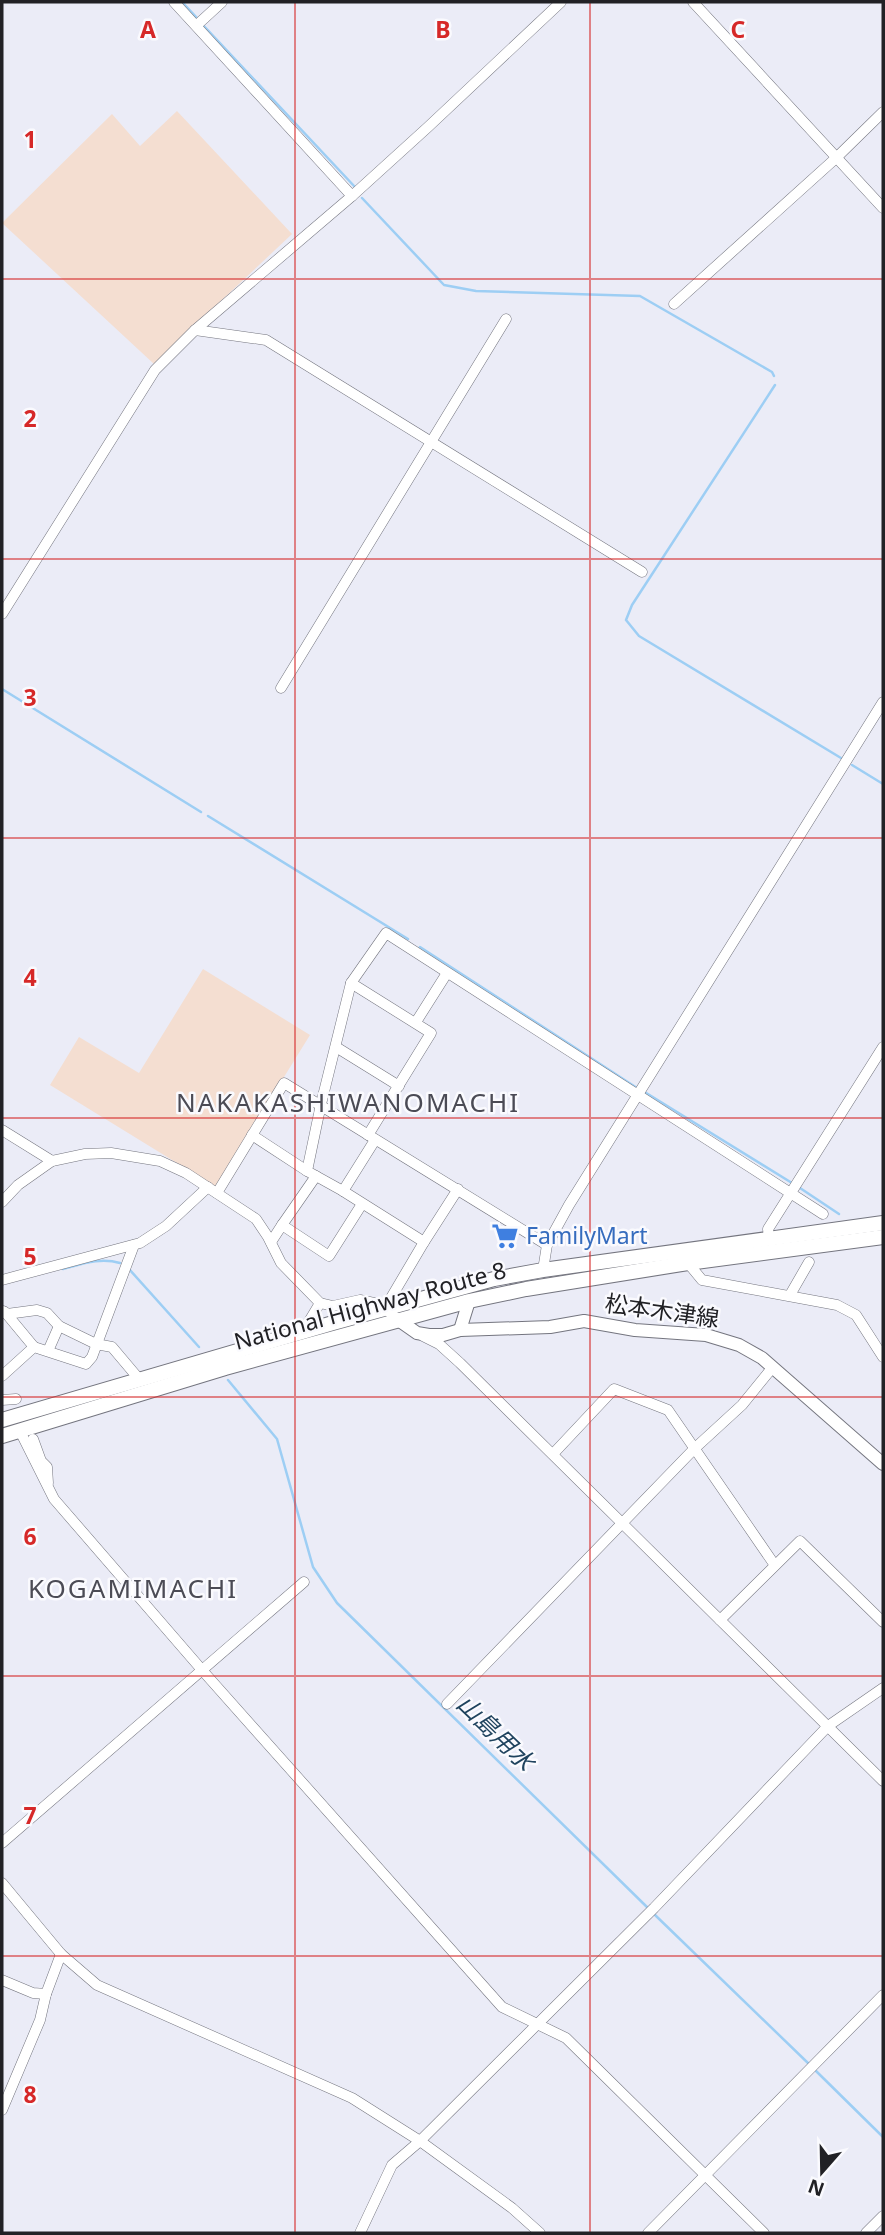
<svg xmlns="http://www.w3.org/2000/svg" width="885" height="2235" font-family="'Noto Sans','Noto Sans JP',sans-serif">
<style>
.industrial{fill:#f4ded1}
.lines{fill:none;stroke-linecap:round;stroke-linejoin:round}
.stream{stroke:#9dcef4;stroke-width:2.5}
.minor-casing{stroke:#74757f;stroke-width:11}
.major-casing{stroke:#74757f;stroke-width:14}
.highway-casing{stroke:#74757f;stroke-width:16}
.minor{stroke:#fff;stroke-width:10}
.major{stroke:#fff;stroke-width:12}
.highway{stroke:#fff;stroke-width:14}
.grid{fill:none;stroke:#d62828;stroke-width:2;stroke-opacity:0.55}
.labels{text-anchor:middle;stroke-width:5;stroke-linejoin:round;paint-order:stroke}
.shop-label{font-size:23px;fill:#366cbe;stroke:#fafafe;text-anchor:start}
.street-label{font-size:23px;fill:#212125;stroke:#fafafe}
.water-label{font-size:24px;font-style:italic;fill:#1f435e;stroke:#fafafe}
.quarter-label{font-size:26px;letter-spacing:2px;fill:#4b4b55;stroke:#fafafe}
.grid-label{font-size:23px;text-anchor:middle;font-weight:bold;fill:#d62828;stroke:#fafafe;stroke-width:5;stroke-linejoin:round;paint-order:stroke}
</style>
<rect width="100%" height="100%" fill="#ebecf7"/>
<g class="industrial">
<path d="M177,111L292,234L154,364L2,223L112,114L140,146Z"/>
<path d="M203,969L310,1035L216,1187L50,1085L79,1037L139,1073Z"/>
</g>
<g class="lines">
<g class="stream">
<path d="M182,2L199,20"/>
<path d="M203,25L355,187"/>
<path d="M362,198L444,285L476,291L640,296L772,372L774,376"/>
<path d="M775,385L632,605L626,620L639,636L841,758"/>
<path d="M2,689L201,812"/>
<path d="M852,765L883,784"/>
<path d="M208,816L408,939"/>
<path d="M420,947L637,1088"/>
<path d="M643,1091L792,1183"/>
<path d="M800,1188L839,1214"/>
<path d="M63,1269C82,1264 100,1257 120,1263"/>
<path d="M129,1269L199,1347"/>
<path d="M228,1380L277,1439L313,1567L337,1603L649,1909"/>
<path d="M654,1914L809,2064"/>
<path d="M815,2070L883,2137"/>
</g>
<g class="minor-casing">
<g id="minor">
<path d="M174,2L352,196"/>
<path d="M693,2L883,208"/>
<path d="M197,25L222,2"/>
<path d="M674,304L836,158L883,112"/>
<path d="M195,330L266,340L642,572"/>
<path d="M2,614L155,370L195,330L352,196L428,127L561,2"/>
<path d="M281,688L506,319"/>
<path d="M351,983L431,1033L368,1135"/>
<path d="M416,1022L447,973"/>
<path d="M336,1047L399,1086"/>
<path d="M2,1130L52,1161"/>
<path d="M252,1135L307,1171"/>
<path d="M343,1191L375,1140"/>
<path d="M217,1193L284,1083L547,1245"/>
<path d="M2,1202L18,1185L52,1161L85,1154L111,1153L160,1161L186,1173L256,1219L268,1237L281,1263L320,1303L333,1306L360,1300L374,1303L385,1308L397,1319"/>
<path d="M282,1225L316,1176"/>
<path d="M769,1239L768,1229L883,1047"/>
<path d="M271,1242L282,1225L329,1256L362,1204"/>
<path d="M424,1242L458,1189"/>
<path d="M688,1263L702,1280L837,1305L856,1315L883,1357"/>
<path d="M543,1270L547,1245L569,1205L883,702"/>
<path d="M2,1280L140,1243L166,1226L208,1187"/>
<path d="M790,1295L809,1262"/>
<path d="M385,1308L424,1242L343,1191L307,1171L321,1104L351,983L386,933L823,1214"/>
<path d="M3,1311L7,1314L37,1310L47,1313L59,1326L96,1344L112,1347L139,1379"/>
<path d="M5,1312L34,1347"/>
<path d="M298,1327L308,1323L320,1303"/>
<path d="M423,1336L439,1344L460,1363L883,1781"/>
<path d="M48,1351L59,1326"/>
<path d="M2,1376L34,1347L86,1364L92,1357L134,1245"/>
<path d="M2,1400L16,1399"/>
<path d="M20,1431L54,1499L202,1670L502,2007L566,2038L764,2233"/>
<path d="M33,1439L41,1461L47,1467L48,1483"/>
<path d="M553,1454L614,1389L668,1410L774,1564"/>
<path d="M720,1620L800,1541L883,1622"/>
<path d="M447,1704L694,1449L742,1405L772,1368"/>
<path d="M2,1843L304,1582"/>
<path d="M2,1883L61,1954L97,1985L352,2098L420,2141L512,2208L540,2233"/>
<path d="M2,1980L33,1993L46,1994"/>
<path d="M2,2110L40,2020L46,1994L61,1954"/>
<path d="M360,2233L392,2165L420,2141L654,1908L828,1726L883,1688"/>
<path d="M648,2233L883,1995"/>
<path d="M866,2233L883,2216"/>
</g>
</g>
<g class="major-casing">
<g id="major">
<path d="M397,1319L417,1333L429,1335H443L460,1330L550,1327L584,1321L635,1330L706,1335L739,1345L762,1358L883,1464"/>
<path d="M460,1330L469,1301"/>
</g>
</g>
<g class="highway-casing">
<g id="highway">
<path d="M2,1420L333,1323L494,1279L543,1270L883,1223"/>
<path d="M2,1436L225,1368L469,1301L526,1289L688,1263L883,1237"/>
</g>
</g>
<use href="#minor" class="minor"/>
<use href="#major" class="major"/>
<use href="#highway" class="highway"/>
</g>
<path class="grid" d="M295,2V2233M590,2V2233M2,279H883M2,559H883M2,838H883M2,1118H883M2,1397H883M2,1676H883M2,1956H883"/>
<defs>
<g id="supermarket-bare" transform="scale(2.1)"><path d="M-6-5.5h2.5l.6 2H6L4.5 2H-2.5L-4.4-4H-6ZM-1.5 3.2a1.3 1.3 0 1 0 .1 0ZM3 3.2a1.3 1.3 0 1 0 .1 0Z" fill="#3f7fe0" stroke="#fafafe" stroke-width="2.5" paint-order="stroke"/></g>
</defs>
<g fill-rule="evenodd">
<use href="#supermarket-bare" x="505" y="1236"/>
</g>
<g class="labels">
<g class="shop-label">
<text x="526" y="1244">FamilyMart</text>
</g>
<g class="street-label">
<text transform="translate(370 1306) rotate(-15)" y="8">National Highway Route 8</text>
<text transform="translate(662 1311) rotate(8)" y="8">松本木津線</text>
</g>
<g class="water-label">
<text transform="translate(495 1733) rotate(44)" y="8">山島用水</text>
</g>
<g class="quarter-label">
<text x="348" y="1112">NAKAKASHIWANOMACHI</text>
<text x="133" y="1598">KOGAMIMACHI</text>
</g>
</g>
<g class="grid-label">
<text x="148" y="38">A</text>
<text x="443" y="38">B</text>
<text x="738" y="38">C</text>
<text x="30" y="148">1</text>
<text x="30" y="427">2</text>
<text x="30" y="706">3</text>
<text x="30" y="986">4</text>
<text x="30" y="1265">5</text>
<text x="30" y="1545">6</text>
<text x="30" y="1824">7</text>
<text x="30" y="2103">8</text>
</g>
<rect width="885" height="2235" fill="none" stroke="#212125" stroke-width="7"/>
<g transform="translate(822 2172) rotate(200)" stroke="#fafafe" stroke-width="5" paint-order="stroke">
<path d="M0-5L12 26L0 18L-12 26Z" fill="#212125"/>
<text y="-10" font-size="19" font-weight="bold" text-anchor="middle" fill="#212125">N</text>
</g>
</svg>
